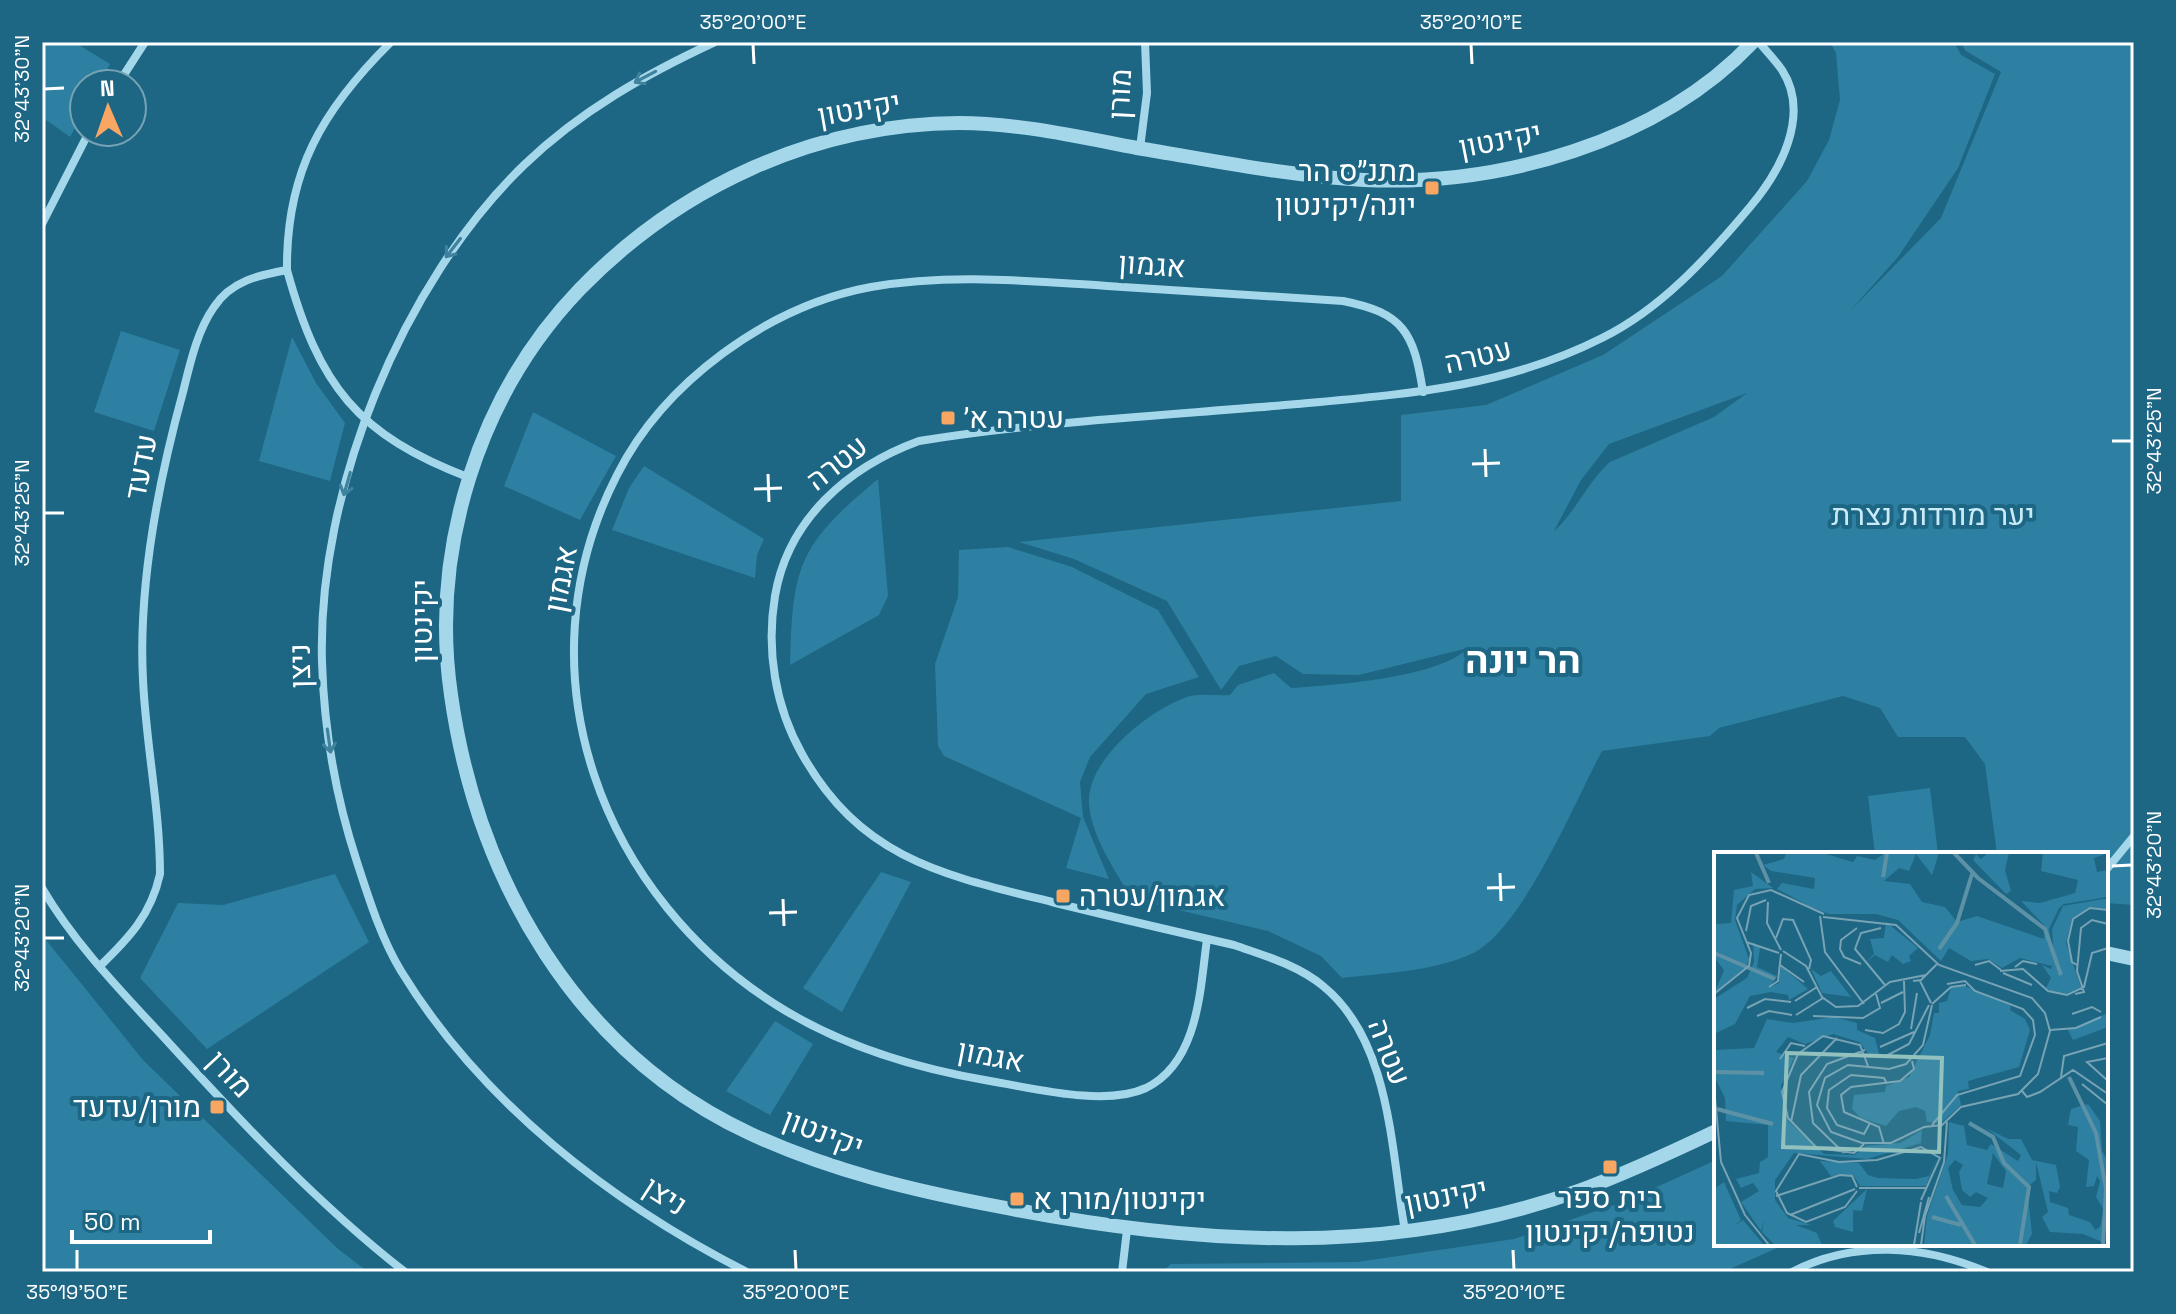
<svg xmlns="http://www.w3.org/2000/svg" width="2176" height="1314" font-family="'Space Grotesk',Heebo,sans-serif">
<style>
.green{fill:#2d80a1;fill-rule:evenodd}
.lines{fill:none;stroke-linecap:round;stroke-linejoin:round}
.minor{stroke:#a5d7ea;stroke-width:8}
.tertiary{stroke:#a5d7ea;stroke-width:14}
.oneway{stroke:#3f829e}
.ticks{fill:none;stroke:#fff;stroke-width:3}
.poi-dot{fill:#f9a663;stroke:#1d6684;stroke-width:3}
.labels{text-anchor:middle;stroke-width:8;stroke-linejoin:round;paint-order:stroke}
.street-label{font-size:30px;fill:#fff;stroke:#1d6684}
.poi-label{font-size:30px;fill:#fff;stroke:#1d6684;text-anchor:start}
.park-label{font-size:30px;fill:#c9ebf8;stroke:#1d6684}
.district-label{font-size:38px;font-weight:bold;fill:#fff;stroke:#1d6684}
.inset-river{fill:none;stroke:#5d92a6;stroke-width:4}
.inset-road{fill:none;stroke:#77a3b5;stroke-width:2}
.view{fill:#93c1be;fill-opacity:0.15;stroke:#93c1be;stroke-width:4}
.inset-edge{fill:none;stroke:#fff;stroke-width:4}
.neatline{fill:none;stroke:#fff;stroke-width:3}
.ticks-label{font-size:20px;text-anchor:middle;fill:#fff}
</style>
<rect width="100%" height="100%" fill="#1d6684"/>
<g class="green">
<path d="M42,42H74L110,64L99,84H84V112L70,137L42,117Z"/>
<path d="M1830,42H1954L1961,55L1995,74L1958,168L1898,257L1849,312L1941,218L2001,72L1966,51L1960,42H2134V905L2106,903V854H1997L1985,764L1965,737H1898L1880,708L1843,696L1719,728L1710,736L1602,751C1575,801 1521,934 1469,955C1429,972 1384,973 1342,978L1321,956L1268,931L1132,899C1116,872 1091,836 1089,804C1086,760 1149,710 1187,697C1199,693 1216,696 1230,695L1238,685L1274,673L1291,688C1334,685 1439,678 1468,648L1359,675L1303,674L1276,656L1239,666L1221,690L1167,601L1074,559L1019,542L1401,501V415L1486,405L1603,355L1722,276L1807,181L1829,140L1840,100L1836,53ZM1747,393L1714,417L1610,462C1587,482 1577,511 1554,531L1581,480L1609,444Z"/>
<path d="M121,331L180,350L154,431L94,412Z"/>
<path d="M292,337L316,383L345,423L330,481L259,461Z"/>
<path d="M533,412L616,456L580,520L504,486Z"/>
<path d="M644,466L764,539L757,555L755,578L612,530L629,488Z"/>
<path d="M878,479L888,596L879,615L790,665C792,564 800,544 878,479Z"/>
<path d="M1008,547L1072,567L1158,610L1199,677L1146,694L1090,757L1080,782L1083,817L1109,879L1066,868L1081,818L944,756L938,746L935,664L958,597L959,550Z"/>
<path d="M1930,788L1938,854H1875L1868,796Z"/>
<path d="M881,872L911,882L842,1012L803,988Z"/>
<path d="M335,874L369,942L207,1049L140,978L178,903L223,905Z"/>
<path d="M42,935L143,1060L337,1248L368,1272H42Z"/>
<path d="M775,1021L813,1044L770,1115L726,1091Z"/>
<path d="M1716,1160V1244H1786L1723,1272H1162L1171,1264L1357,1262L1514,1239L1626,1201Z"/>
</g>
<g class="lines">
<g class="minor">
<path d="M715,42C646,74 580,111 524,165C402,283 317,491 322,662C324,729 336,798 357,862C369,899 381,938 401,971C481,1102 611,1203 747,1272"/>
<path d="M118,84L145,42"/>
<path d="M1140,148L1147,93L1145,42"/>
<path d="M42,224L89,132"/>
<path d="M287,270C319,386 357,435 470,478"/>
<path d="M2106,870L2134,836"/>
<path d="M42,888C76,946 124,994 169,1043C243,1124 319,1205 405,1272"/>
<path d="M1207,939C1200,989 1199,1062 1146,1088C1105,1107 1033,1088 990,1081C919,1069 848,1048 786,1011C601,900 516,672 617,475C664,382 768,306 871,287C949,273 1028,281 1107,286C1185,291 1264,296 1343,301C1404,313 1414,333 1423,392"/>
<path d="M100,966C129,938 151,915 160,874C160,809 146,745 143,680C138,585 158,483 183,392C190,364 197,331 214,307C231,281 259,275 287,270C286,172 322,110 391,42"/>
<path d="M1405,1231C1391,1151 1391,1041 1323,986C1298,965 1265,956 1234,945C1173,931 1112,917 1052,902C943,875 861,859 802,754C775,706 766,650 775,596C788,519 848,467 919,441C1044,421 1172,415 1297,404C1406,394 1503,388 1602,338C1661,309 1708,257 1750,207C1780,172 1811,115 1782,70C1775,60 1766,51 1759,42"/>
<path d="M1122,1272L1127,1230"/>
<path d="M1792,1272C1854,1240 1924,1245 1987,1272"/>
</g>
<g class="tertiary">
<path d="M2106,953L2134,959"/>
<path d="M1716,1131C1672,1152 1627,1173 1581,1190C1392,1258 1195,1245 1001,1207C915,1191 831,1171 751,1134C576,1053 477,879 451,695C430,550 478,395 580,289C680,186 815,124 959,123C1019,123 1079,137 1137,148C1211,160 1288,176 1364,180C1500,186 1657,143 1753,42"/>
</g>
</g>
<defs><path id="oneway-shaft" d="M-6 0H5M1.5-3L5.5 0L1.5 3" fill="none" stroke-width="1.6" stroke-linecap="round" stroke-linejoin="round" transform="scale(2)"/></defs>
<g class="oneway">
<use href="#oneway-shaft" transform="translate(645 77) rotate(152)"/>
<use href="#oneway-shaft" transform="translate(453 248) rotate(128)"/>
<use href="#oneway-shaft" transform="translate(347 484) rotate(106)"/>
<use href="#oneway-shaft" transform="translate(329 741) rotate(82)"/>
</g>
<path class="ticks" d="M753,44L754,64M1471,44L1472,64M44,89L64,88M2112,441H2132M1485,449L1486,477M1472,464L1500,463M768,474L769,502M754,489L782,488M44,513H64M2112,866L2132,865M1500,873L1501,901M1487,888L1515,887M783,899L784,926M769,913L797,912M44,938H64M77,1250V1270M795,1250L796,1270M1513,1250L1514,1270"/>
<g class="poi-dot">
<rect x="1424" y="180" width="16" height="16" rx="4"/>
<rect x="940" y="410" width="16" height="16" rx="4"/>
<rect x="1055" y="888" width="16" height="16" rx="4"/>
<rect x="209" y="1099" width="16" height="16" rx="4"/>
<rect x="1602" y="1159" width="16" height="16" rx="4"/>
<rect x="1009" y="1191" width="16" height="16" rx="4"/>
</g>
<g class="labels">
<g class="street-label">
<text transform="translate(1120 94) rotate(-87)" y="10">מורן</text>
<text transform="translate(859 109) rotate(-10)" y="10">יקינטון</text>
<text transform="translate(1500 140) rotate(-11)" y="10">יקינטון</text>
<text transform="translate(1152 265) rotate(4)" y="10">אגמון</text>
<text transform="translate(1478 356) rotate(-13)" y="10">עטרה</text>
<text transform="translate(837 463) rotate(-38)" y="10">עטרה</text>
<text transform="translate(141 467) rotate(-79)" y="10">עדעד</text>
<text transform="translate(561 579) rotate(-79)" y="10">אגמון</text>
<text transform="translate(422 621) rotate(-90)" y="10">יקינטון</text>
<text transform="translate(300 666) rotate(-91)" y="10">ניצן</text>
<text transform="translate(1389 1052) rotate(69)" y="10">עטרה</text>
<text transform="translate(991 1056) rotate(11)" y="10">אגמון</text>
<text transform="translate(230 1074) rotate(47)" y="10">מורן</text>
<text transform="translate(823 1133) rotate(21)" y="10">יקינטון</text>
<text transform="translate(665 1196) rotate(33)" y="10">ניצן</text>
<text transform="translate(1446 1196) rotate(-11)" y="10">יקינטון</text>
</g>
<g class="poi-label">
<text x="1416" y="181" text-anchor="end">מתנ״ס הר<tspan x="1416" dy="34">יונה/יקינטון</tspan></text>
<text x="964" y="428">עטרה א׳</text>
<text x="1079" y="906">אגמון/עטרה</text>
<text x="201" y="1117" text-anchor="end">מורן/עדעד</text>
<text x="1610" y="1208" text-anchor="middle">בית ספר<tspan x="1610" dy="34">נטופה/יקינטון</tspan></text>
<text x="1033" y="1209">יקינטון/מורן א</text>
</g>
<g class="park-label">
<text x="1933" y="525">יער מורדות נצרת</text>
</g>
<g class="district-label">
<text x="1523" y="673">הר יונה</text>
</g>
</g>
<g transform="translate(1714 852)">
<rect width="394" height="394" fill="#1d6684"/>
<path d="M72,1H109L139,10L143,4L161,8L171,1H225L218,23L202,2L195,19L185,16L170,29L196,32L208,50L231,55L243,70L263,64L330,87L331,74L307,49L326,51L361,41L364,28L327,19L329,1H394L380,6L383,20L394,18V45L350,52L345,56L335,77L340,107L338,77L349,54L389,47H394V57L376,55L358,67L352,91L367,135L352,142L339,140L332,136L337,126L328,113L337,117L340,110L338,114L306,106L288,116L274,107L257,109L235,96L227,109L184,68L162,62H115L97,55L63,37L68,31L100,37L101,26L57,19L49,13L70,7ZM274,1H295L291,18L297,39L292,42L259,8L262,2L267,7ZM37,20L59,36L41,37L23,53L21,68L35,107L30,119L1,140L10,118L0,105V72L17,71L20,38L39,34ZM172,70L204,96L195,104L197,109L189,112L178,103L174,110L161,103L151,111L160,102L156,87L170,86ZM39,90L46,96L43,115L63,124L55,136L65,131L67,114L94,137L75,148L74,143L57,140L36,144L21,172L0,182V147L33,126L40,110ZM97,117L107,124L117,119L137,145L108,141ZM251,134L297,154L296,158L311,167L316,178L305,215L254,229L255,237L244,239L247,253L227,271L213,270L211,259L202,255L185,259L172,274L147,266L138,257L140,243L171,240L172,234L195,225L216,183L220,161H225V151L233,149L237,136ZM394,161V175L359,188L354,178ZM120,165L143,171V178L161,186L166,206L157,205L145,190L119,182L91,192L74,185L62,200L80,206L67,234L74,269L110,302L140,303L153,294L186,291L208,278L207,291L153,307L80,301L61,328V348L74,366L97,373H82L103,381L108,393H61L48,380L50,368L47,379L27,350L45,339L39,331L27,336L22,327L45,321L46,310L54,305V273L12,269L11,246L0,224V198L40,196L53,167L79,171ZM374,252L386,269L388,299L394,309L391,391L369,382L336,380L328,365L334,360L322,310V328L313,335L318,382L312,393H210L213,364L234,302L235,270L250,274L253,293L273,298L277,292L304,309L307,303L272,276L294,287H307L318,308L342,313L346,335L343,341L335,339L336,350L354,356L355,363L376,370L381,378L386,375L390,358L382,345L386,329L383,324L380,334L372,335L375,308L362,299L364,275L354,273L357,257ZM279,301L292,319L289,336L273,332ZM241,308L249,313L245,320L248,338L256,345L262,340L274,346L266,355L248,353L239,338L234,316ZM223,305L212,334H146L139,323L117,324L106,309L145,311L154,323L164,326L202,327L215,324ZM10,330L27,368L20,374L29,368L50,393H0V337ZM153,337L148,359L139,358V380L121,375L119,369Z" fill="#2d80a1" fill-rule="evenodd"/>
<path class="inset-river" d="M42,1L55,31M240,1L264,26L331,77L347,123M169,25L173,1M225,97L243,71L258,22M0,101L61,127M0,220L50,221M355,225L382,281L392,337L389,393M3,257L59,272M255,271L279,285L290,311L315,335L306,393M232,344L261,393M218,365L247,373"/>
<path class="inset-road" d="M54,50L53,71L67,98M106,64L111,100L150,152M109,65L182,73L225,113L318,146L331,161L336,179L324,222L304,242L247,255L228,273L210,275L177,291H148L117,280L103,253L111,226L134,213L175,217L192,212L209,193L218,153M143,76L127,88L126,97L130,105L147,112M167,76L147,81L141,97L171,133M32,79L37,54L52,48M62,86L69,67L79,68L97,108L95,117M32,90L65,101M69,99L92,114L108,145L122,155L144,154L176,130L212,123M66,113L90,130M261,113L275,109L287,118M363,113L358,110L354,89L359,67L376,56L394,58M301,115L309,109L323,112M286,119L309,117L334,139L353,143L370,135L378,101L394,96M289,121L318,133M199,129L207,128L223,112M206,129L217,151M55,135L64,129L67,102M0,142L35,114L37,101L23,66L35,43L57,38L110,62M361,142L370,140L363,119L367,76L378,68L394,72M81,149L103,135M167,151L189,140M218,152L237,135L252,133M33,156L51,147L77,150M358,162L378,155L387,160M82,163L109,146M43,164L55,159L78,163M99,164L149,166L166,156L162,142M197,177L203,141M151,178L169,181L185,172L191,160L190,129M336,178L362,176L387,165M166,195L200,180M170,205L195,192L215,153M394,206L373,210L394,229M66,207L77,191L91,194M347,225L350,204L394,191M368,232L394,253M0,236L7,310L31,363L55,393M308,239L313,245L326,240L359,218L394,242M77,270L87,223L123,186M156,271L150,282L123,273L113,256L115,238L137,223L170,226L173,232M218,273L243,243L306,224L321,183L319,168L309,157L261,139L251,129L233,132M150,292L140,301L103,296L74,266L68,240L84,202L109,184L146,193L154,214M170,292L165,275L130,260L127,243L137,235L186,229L200,217L198,209M130,301L99,271L95,240L113,212L151,198M145,336H213M143,339L131,355L92,370L73,361L62,339L85,302L125,310L163,308L207,295L226,306L207,348M62,344L126,323L138,324L143,335M76,363L141,337M205,381L215,345M200,393L207,350M207,393L211,364L230,310L233,270"/>
<path class="view" d="M73,201L228,206L225,300L69,295Z"/>
<rect width="394" height="394" class="inset-edge"/>
</g>
<rect width="2176" height="1314" fill="none" stroke="#1d6684" stroke-width="88"/>
<g transform="translate(108 108) rotate(358)"><circle r="38" fill="#1d6684" stroke="#77a3b5" stroke-width="2"/>
<path d="M0-6L14 30L0 20L-14 30Z" fill="#f9a663"/>
<text y="-12" font-size="22" font-weight="bold" text-anchor="middle" fill="#ffffff">N</text>
</g>
<path d="M72 1230v12h138v-12" fill="none" stroke="#ffffff" stroke-width="4"/>
<text x="84" y="1230" font-size="24" fill="#ffffff" stroke="#1d6684" stroke-width="6" paint-order="stroke">50 m</text>
<rect x="44" y="44" width="2088" height="1226" class="neatline"/>
<g class="ticks-label">
<text x="753" y="29">35°20'00"E</text>
<text x="1471" y="29">35°20'10"E</text>
<text transform="translate(22 89) rotate(-90)" y="7">32°43'30"N</text>
<text transform="translate(2154 441) rotate(-90)" y="7">32°43'25"N</text>
<text transform="translate(22 513) rotate(-90)" y="7">32°43'25"N</text>
<text transform="translate(2154 865) rotate(-90)" y="7">32°43'20"N</text>
<text transform="translate(22 938) rotate(-90)" y="7">32°43'20"N</text>
<text x="77" y="1299">35°19'50"E</text>
<text x="796" y="1299">35°20'00"E</text>
<text x="1514" y="1299">35°20'10"E</text>
</g>
</svg>
